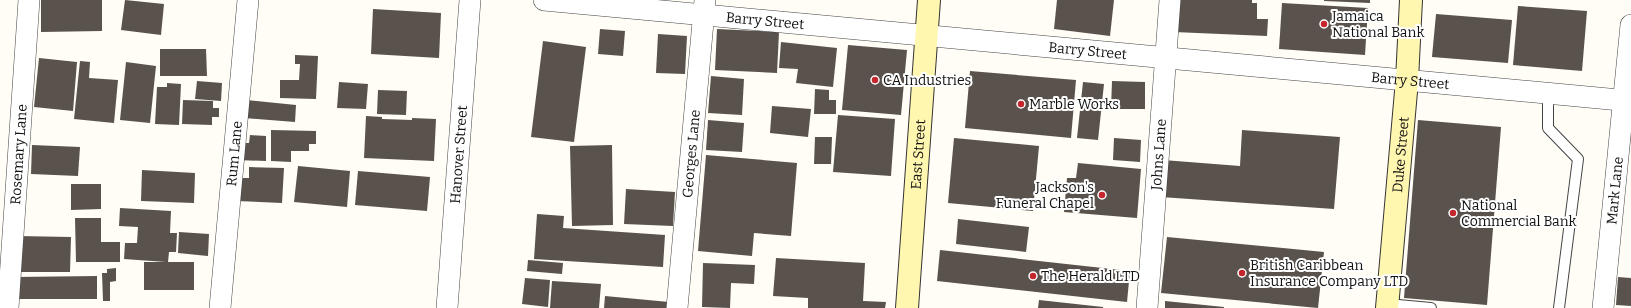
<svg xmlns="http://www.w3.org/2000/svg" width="1631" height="308" font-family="Bitter,serif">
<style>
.building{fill:#5a524d}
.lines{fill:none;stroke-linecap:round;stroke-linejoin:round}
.service-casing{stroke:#444;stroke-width:12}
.minor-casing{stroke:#444;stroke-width:22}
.secondary-casing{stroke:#333;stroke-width:24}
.service{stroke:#fff;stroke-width:10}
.minor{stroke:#fff;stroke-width:21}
.secondary{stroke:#fff6b0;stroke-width:22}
.poi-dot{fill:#c4262e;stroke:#fff;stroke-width:1.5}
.labels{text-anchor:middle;stroke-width:4;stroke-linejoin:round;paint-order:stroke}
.poi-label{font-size:14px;fill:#111;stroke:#fff;text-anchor:start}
.street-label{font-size:14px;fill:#111;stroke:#fff}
</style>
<rect width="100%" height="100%" fill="#fffdf5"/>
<g class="building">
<path d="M41,0H102V31L41,32Z"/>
<path d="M125,0L164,4L161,35L121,30Z"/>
<path d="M1057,0H1114L1110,36L1054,29Z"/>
<path d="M1176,0H1252V3H1257V19H1268L1267,36L1174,32Z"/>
<path d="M1324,0H1370V3L1324,1Z"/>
<path d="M1282,3L1368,8L1365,55L1279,49Z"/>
<path d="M1518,6L1587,11L1582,71L1513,65Z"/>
<path d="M373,9L441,13L439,58L371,54Z"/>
<path d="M1436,14L1512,20L1508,63L1432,57Z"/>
<path d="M600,29L625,31L623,56L598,54Z"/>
<path d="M717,29L779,32L777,73L715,70Z"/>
<path d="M658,34L687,36L685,74L656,73Z"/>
<path d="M543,41L586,47L574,142L531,137Z"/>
<path d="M781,42L837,48L833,87L796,83L798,69L779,68Z"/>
<path d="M848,45L907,50L901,115L842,110Z"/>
<path d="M160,49H206L207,76H160Z"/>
<path d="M295,55L318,56L316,99L280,98V80H299L300,64H295Z"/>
<path d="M39,58L77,62L73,111L34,107Z"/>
<path d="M80,61L90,62L89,78L118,80L114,123L74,119Z"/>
<path d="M126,62L156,66L150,123L120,120Z"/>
<path d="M970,71L1076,80L1071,138L965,128Z"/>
<path d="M711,76L744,79L742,115L708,113Z"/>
<path d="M197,81L222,83L221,101L195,99Z"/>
<path d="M1112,81L1145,82V109H1111Z"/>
<path d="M339,82L368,84L366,109L337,108Z"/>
<path d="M1083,82L1104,84L1098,140L1077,138Z"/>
<path d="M167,83L181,84L179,125L155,124L157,87H167Z"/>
<path d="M815,89L829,90V100H836V114H814Z"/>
<path d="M378,90L407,91L406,115L377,114Z"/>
<path d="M183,100L213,101V108H219V117H212V125L182,124Z"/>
<path d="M247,100L296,105L295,122L245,118Z"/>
<path d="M772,106L811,109L808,137L770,133Z"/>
<path d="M838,115L895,119L891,176L833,172Z"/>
<path d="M366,116L382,117V119L412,120V118L436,119L434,161L364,158Z"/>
<path d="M708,120L744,123L742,152L706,150Z"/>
<path d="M1418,120L1501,127L1487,305L1404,298Z"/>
<path d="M271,130L316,131V144H309V151H291V162L271,161Z"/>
<path d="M1242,130L1340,137L1334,209L1161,197L1163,160L1240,166Z"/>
<path d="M250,135L266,136V161L237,160L238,143H249Z"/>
<path d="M815,137H832L831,164H814Z"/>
<path d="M954,138L1039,146L1033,211L948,203Z"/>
<path d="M1114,138L1141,140L1140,162L1113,160Z"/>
<path d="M32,145L80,147L78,176L31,174Z"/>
<path d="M612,145L613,225L572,226L570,146Z"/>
<path d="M706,155L797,163L791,236L754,233L752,256L698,251Z"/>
<path d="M1078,163L1141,169L1137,218L1064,212L1067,178H1076Z"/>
<path d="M298,166L350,171L347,207L294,202Z"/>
<path d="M249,167L284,168L282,203L236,201L237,178H249Z"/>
<path d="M142,170L195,173L194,203L141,201Z"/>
<path d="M358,171L430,177L427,211L355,205Z"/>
<path d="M71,184H101V209L71,210Z"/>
<path d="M626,189L675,192L673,226L624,224Z"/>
<path d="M120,208L171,211L170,233H177L176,252H169L168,262H194V290H144V262H166L124,259L125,243H137L138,227L119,226Z"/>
<path d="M537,214L564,216L563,228L665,235L663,267L534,259Z"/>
<path d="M75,218H101V242H120V262H76Z"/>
<path d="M958,219L1029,227L1026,252L956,244Z"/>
<path d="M179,232L209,234L208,256L178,253Z"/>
<path d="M18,236L71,237L70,272H18Z"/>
<path d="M1167,237L1324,252L1318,308L1161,293Z"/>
<path d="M940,250L1130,271L1127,302L937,281Z"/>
<path d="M776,258L865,263L863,301L886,302L885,308H808V298L773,296Z"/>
<path d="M528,260L563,263L562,274L527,271Z"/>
<path d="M703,263L755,265L754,284L731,283L730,308L702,307Z"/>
<path d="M116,268V281L110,282V301H103L102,273H107V269Z"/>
<path d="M97,276V299H15V277Z"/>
<path d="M1618,277L1631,278V306L1616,305Z"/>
<path d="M525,278L550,280L548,307L522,304Z"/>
<path d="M552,281L601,284L599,308H550Z"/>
<path d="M605,296L669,302V308H604Z"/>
<path d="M1039,300L1103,307V308H1038Z"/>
<path d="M1165,301L1224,307V308H1165Z"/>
</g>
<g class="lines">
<g class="service-casing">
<g id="service">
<path d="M1548,94V128L1578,159L1559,308"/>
<path d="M1387,304L1431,308"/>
</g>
</g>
<g class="minor-casing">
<g id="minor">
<path id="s1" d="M544,0L1631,101"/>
<path id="s2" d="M8,308L29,0"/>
<path id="s3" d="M220,308L248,0"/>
<path id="s4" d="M447,308L470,0"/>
<path id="s5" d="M677,308L705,0"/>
<path id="s6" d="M1147,308L1170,0"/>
<path id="s7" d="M1603,308L1631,25"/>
</g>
</g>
<g class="secondary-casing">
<g id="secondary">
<path id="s8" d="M907,308L929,0"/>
<path id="s9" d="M1387,308L1407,80L1411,0"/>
</g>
</g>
<use href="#service" class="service"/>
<use href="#minor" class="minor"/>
<use href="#secondary" class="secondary"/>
</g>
<g class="poi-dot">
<circle cx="1324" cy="24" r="4"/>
<circle cx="875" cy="80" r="4"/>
<circle cx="1021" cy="104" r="4"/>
<circle cx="1102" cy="195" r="4"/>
<circle cx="1453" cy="213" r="4"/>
<circle cx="1242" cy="273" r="4"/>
<circle cx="1033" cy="276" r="4"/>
</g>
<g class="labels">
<g class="poi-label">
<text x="1332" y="21">Jamaica<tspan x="1332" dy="16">National Bank</tspan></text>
<text x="883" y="85">CA Industries</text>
<text x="1029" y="109">Marble Works</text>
<text x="1094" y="192" text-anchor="end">Jackson's<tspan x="1094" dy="16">Funeral Chapel</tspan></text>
<text x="1461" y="210">National<tspan x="1461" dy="16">Commercial Bank</tspan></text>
<text x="1250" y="270">British Caribbean<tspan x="1250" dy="16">Insurance Company LTD</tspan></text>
<text x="1041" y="281">The Herald LTD</text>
</g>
<g class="street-label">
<text dy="5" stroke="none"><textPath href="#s1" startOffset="222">Barry Street</textPath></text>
<text dy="5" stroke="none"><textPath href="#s1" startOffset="546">Barry Street</textPath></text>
<text dy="5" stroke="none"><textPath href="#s1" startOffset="870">Barry Street</textPath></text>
<text dy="5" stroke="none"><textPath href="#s2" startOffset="154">Rosemary Lane</textPath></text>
<text dy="5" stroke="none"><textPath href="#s3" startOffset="155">Rum Lane</textPath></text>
<text dy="5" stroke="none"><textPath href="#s4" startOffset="154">Hanover Street</textPath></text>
<text dy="5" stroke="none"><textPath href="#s5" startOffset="155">Georges Lane</textPath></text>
<text dy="5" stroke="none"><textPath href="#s8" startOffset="154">East Street</textPath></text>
<text dy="5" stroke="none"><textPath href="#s6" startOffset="154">Johns Lane</textPath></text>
<text dy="5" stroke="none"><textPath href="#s9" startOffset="154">Duke Street</textPath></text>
<text dy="5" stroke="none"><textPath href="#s7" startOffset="118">Mark Lane</textPath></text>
</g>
</g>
</svg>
